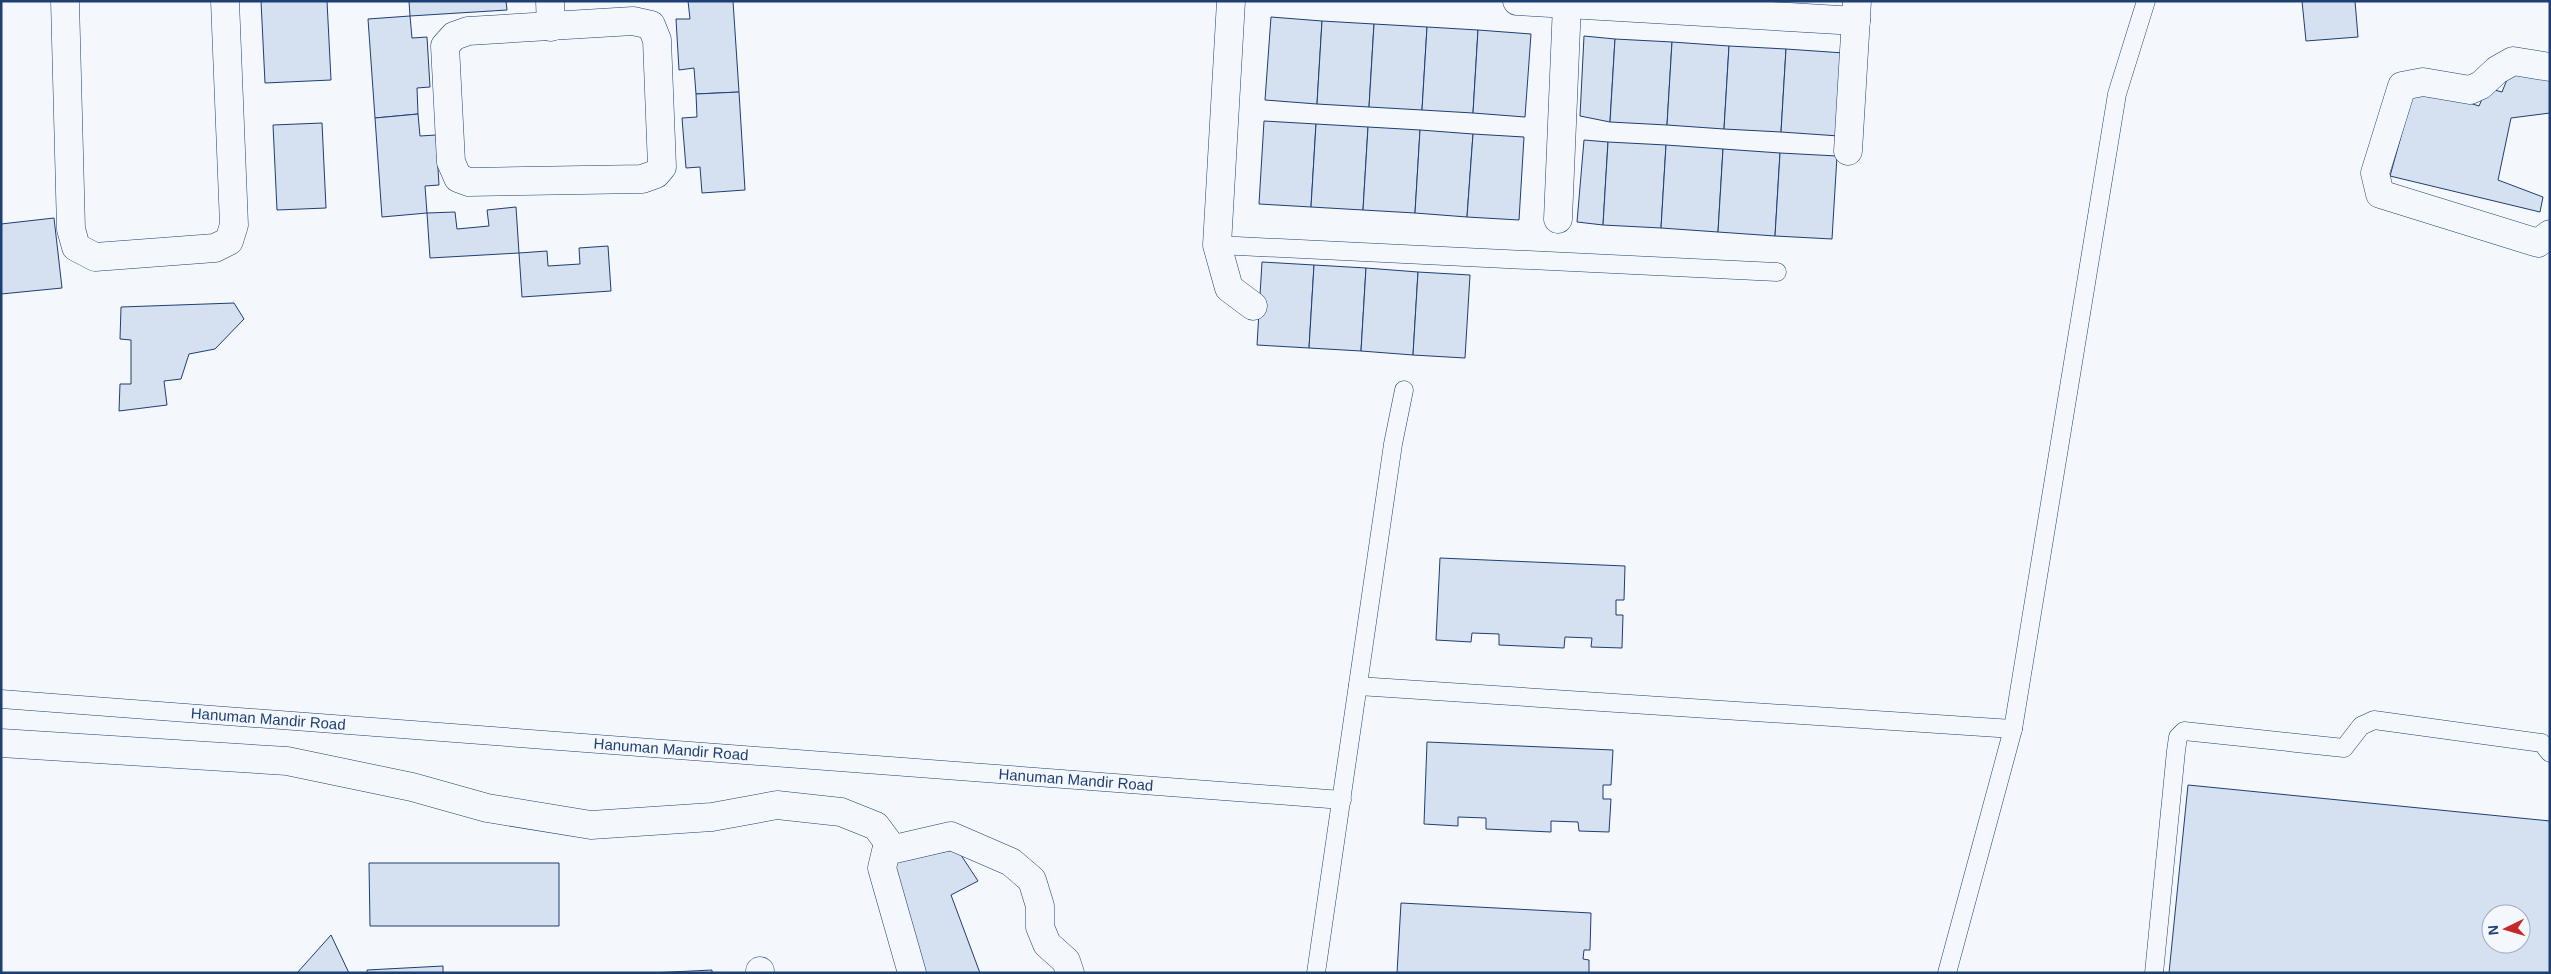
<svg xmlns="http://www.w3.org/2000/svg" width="2551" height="974" font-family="Helvetica,sans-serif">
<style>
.building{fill:#d5e0f0;stroke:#1d3f73;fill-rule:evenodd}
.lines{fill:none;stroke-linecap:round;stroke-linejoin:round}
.service-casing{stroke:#1d3f73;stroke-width:19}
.minor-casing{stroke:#1d3f73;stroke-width:29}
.service{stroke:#f4f7fb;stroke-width:18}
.minor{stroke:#f4f7fb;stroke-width:28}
.labels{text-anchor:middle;stroke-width:4;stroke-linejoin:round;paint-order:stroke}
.street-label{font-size:15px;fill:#1d3f73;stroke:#f4f7fb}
</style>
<rect width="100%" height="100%" fill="#f4f7fb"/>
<g class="building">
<path d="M261,1H327L331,80L265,83Z"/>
<path d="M409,1H506L507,10L410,16Z"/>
<path d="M688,1H733L739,92L696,94L694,68L679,70L676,19H690Z"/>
<path d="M2302,1H2355L2358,37L2306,41Z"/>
<path d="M410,16L412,38L427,37L430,87L417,88L418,114L375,118L368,19Z"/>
<path d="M1271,17L1322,21L1317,104L1265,100Z"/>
<path d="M1322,21L1374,24L1369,107L1317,104Z"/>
<path d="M1374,24L1427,27L1422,110L1369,107Z"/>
<path d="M1427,27L1478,30L1473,113L1422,110Z"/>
<path d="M1478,30L1531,34L1525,117L1473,113Z"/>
<path d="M1584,36L1615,39L1610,122L1580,116Z"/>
<path d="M1615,39L1672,42L1667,125L1610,122Z"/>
<path d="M1672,42L1729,46L1724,129L1667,125Z"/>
<path d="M1729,46L1786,49L1781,132L1724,129Z"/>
<path d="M1786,49L1844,53L1839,136L1781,132Z"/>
<path d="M2510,72L2550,79V113L2511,118L2498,180L2543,197L2540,212L2390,176L2413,93L2429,90L2479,106L2487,88L2502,92Z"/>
<path d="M739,92L745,190L702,193L700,167L686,168L682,118L697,117L696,94Z"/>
<path d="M418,114L420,136L436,135L439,185L425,186L427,213L382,217L375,118Z"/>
<path d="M1264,121L1316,124L1311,207L1259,204Z"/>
<path d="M322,123L326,208L277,210L273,125Z"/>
<path d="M1316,124L1368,127L1363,210L1311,207Z"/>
<path d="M1368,127L1420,130L1415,213L1363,210Z"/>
<path d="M1420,130L1473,134L1467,217L1415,213Z"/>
<path d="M1473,134L1524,137L1519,220L1467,217Z"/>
<path d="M1584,140L1608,142L1603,225L1577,222Z"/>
<path d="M1608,142L1666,145L1661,228L1603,225Z"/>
<path d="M1666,145L1723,149L1718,232L1661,228Z"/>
<path d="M1723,149L1780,153L1775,236L1718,232Z"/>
<path d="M1780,153L1837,156L1832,239L1775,236Z"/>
<path d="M516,207L519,253L430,258L427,213L455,212L457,229L489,226L487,210Z"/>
<path d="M54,218L62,288L1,294V224Z"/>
<path d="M608,246L611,291L522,297L519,253L547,251L548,266L580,264L579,248Z"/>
<path d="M1262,262L1314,265L1309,348L1257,345Z"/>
<path d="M1314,265L1366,268L1361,351L1309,348Z"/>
<path d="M1366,268L1418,272L1413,355L1361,351Z"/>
<path d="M1418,272L1470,275L1465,358L1413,355Z"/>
<path d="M234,303L244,319L215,349L189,354L181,379L164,381L167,405L119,411L120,384H131V340L120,339L121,307Z"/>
<path d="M1440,558L1625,566L1624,600H1616V615H1623L1622,648L1591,647L1592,638L1565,637L1564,648L1499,645V634L1472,633L1471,642L1436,640Z"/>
<path d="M1427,742L1613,750L1611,785H1603V799H1611L1609,832L1579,831L1578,822L1551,821V832L1486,829V818L1458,817V826L1424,824Z"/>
<path d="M2188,785L2550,821V973H2169ZM2491,914H2521V944H2491Z"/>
<path d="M957,849L978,881L951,895L980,973H923L892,863Z"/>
<path d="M369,863H559V926H370Z"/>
<path d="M1401,903L1591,913L1590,950H1584L1583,959L1589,960V973H1397Z"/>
<path d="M331,935L349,973H297Z"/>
<path d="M443,966V973H367V970Z"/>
<path d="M712,970V973H651Z"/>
</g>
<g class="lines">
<g class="service-casing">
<g id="service">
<path d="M1217,245L1777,272"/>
<path d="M1358,686L2013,729"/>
<path id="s1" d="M1,699L1342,800"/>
<path d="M1316,973L1393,444L1404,390"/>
<path d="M1947,973L2013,729L2117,94L2146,1"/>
<path d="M2154,973L2176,751L2178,737L2184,731L2344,748L2361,726L2374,720L2542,743L2550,753"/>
</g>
</g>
<g class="minor-casing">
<g id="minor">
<path d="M65,1L71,229L76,247L95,257L215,248L229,241L234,225L225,1"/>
<path d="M550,1L551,27"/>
<path d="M1231,1L1217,245L1229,288L1253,306"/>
<path d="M1517,1L1856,21"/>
<path d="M633,21L651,25L657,40L662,167L656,174L642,179L469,182L458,178L451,162L445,46L454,36L468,31Z"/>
<path d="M2550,67L2513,61L2497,70L2481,85L2470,90L2423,82L2402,86L2375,173L2380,194L2538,243L2550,234"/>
<path d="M1848,151L1857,1"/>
<path d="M1558,219L1567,4"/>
<path d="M1,743L287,761L412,787L487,808L591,825L712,817L777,805L841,812L876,826L893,849"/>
<path d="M760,971V973"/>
<path d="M912,973L882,868L886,851L951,836L1011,862L1032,880L1040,906V927L1047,944L1066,961L1070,973"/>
</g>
</g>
<use href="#service" class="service"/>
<use href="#minor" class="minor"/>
</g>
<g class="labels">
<g class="street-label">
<text dy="5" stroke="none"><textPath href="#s1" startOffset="268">Hanuman Mandir Road</textPath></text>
<text dy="5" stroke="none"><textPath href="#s1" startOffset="672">Hanuman Mandir Road</textPath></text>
<text dy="5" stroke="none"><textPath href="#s1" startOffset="1078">Hanuman Mandir Road</textPath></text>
</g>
</g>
<rect width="2551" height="974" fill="none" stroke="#1d3f73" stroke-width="5"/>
<g transform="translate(2506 929) rotate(265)"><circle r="24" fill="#f4f7fb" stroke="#9eadc5"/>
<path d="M0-4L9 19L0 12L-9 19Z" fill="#c62828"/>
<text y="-8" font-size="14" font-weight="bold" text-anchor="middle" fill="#1d3f73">N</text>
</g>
</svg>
